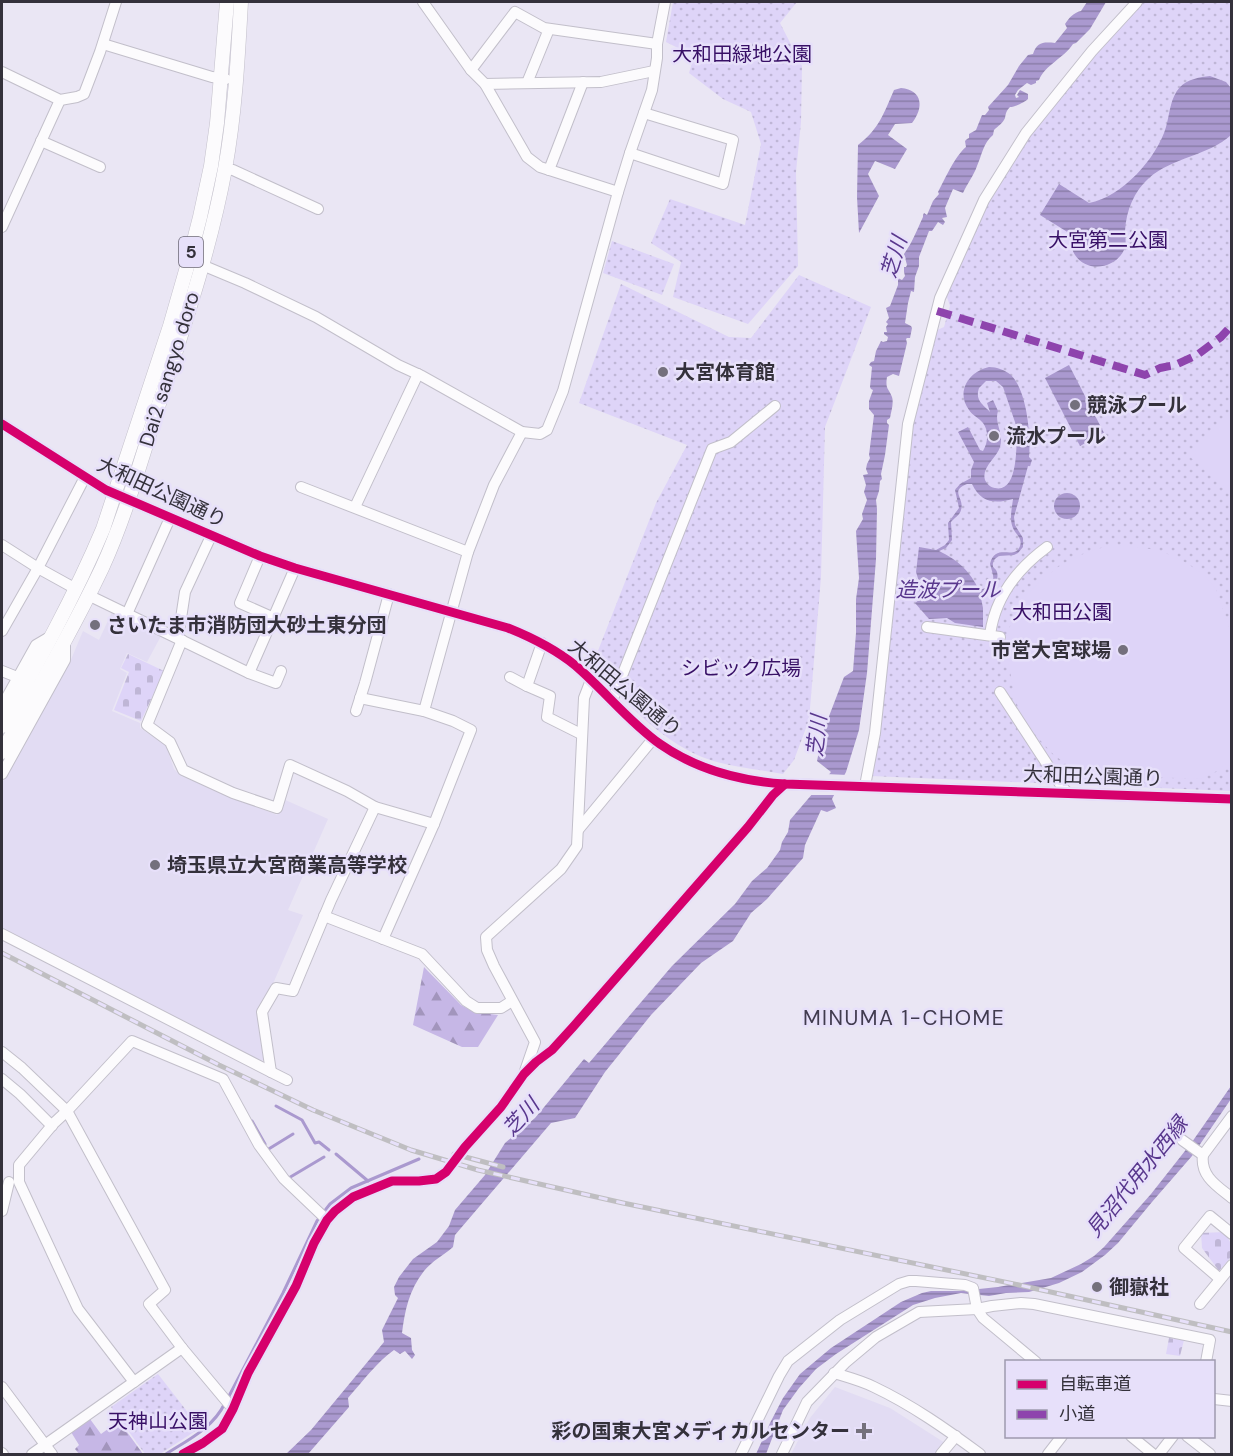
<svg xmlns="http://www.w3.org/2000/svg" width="1233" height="1456" font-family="'DM Sans','Noto Sans JP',sans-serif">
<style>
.built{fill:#e2dcf3}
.forest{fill:url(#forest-firs)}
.cemetery{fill:url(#cemetery-stones)}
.park{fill:url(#park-dots)}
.pitch{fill:#ded4f8}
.water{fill:url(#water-rules);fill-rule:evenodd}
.pier{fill:#eae6f4}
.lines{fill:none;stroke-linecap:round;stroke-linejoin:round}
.stream{stroke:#aa99cf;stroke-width:3}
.minor-tunnel{stroke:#c6c2cf;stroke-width:10;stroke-dasharray:10 5;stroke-linecap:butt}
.minor-casing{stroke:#c2bfca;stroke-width:12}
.major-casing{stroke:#c2bfca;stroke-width:15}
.minor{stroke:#fcfbfd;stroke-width:10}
.major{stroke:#fcfbfd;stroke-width:14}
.rail-casing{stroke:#bfbec1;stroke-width:5}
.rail{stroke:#e7e0fa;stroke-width:3;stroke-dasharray:9;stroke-linecap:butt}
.quiet{stroke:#8e44ad;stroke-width:8;stroke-dasharray:15 8;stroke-linecap:butt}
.cycleway-casing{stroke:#e7e0fa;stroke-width:13}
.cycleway{stroke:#d6006c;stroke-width:9}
.poi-dot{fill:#74707c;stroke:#e7e0fa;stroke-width:2}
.labels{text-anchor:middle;stroke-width:5;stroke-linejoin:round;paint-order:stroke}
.shield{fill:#e7e0fa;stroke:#6a6674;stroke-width:1.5}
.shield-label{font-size:18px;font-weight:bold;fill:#34313b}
.park-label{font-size:20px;fill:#381066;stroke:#e7e0fa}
.street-label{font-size:20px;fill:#34313b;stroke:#e7e0fa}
.poi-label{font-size:20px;font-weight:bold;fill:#34313b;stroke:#e7e0fa;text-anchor:start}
.water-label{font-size:21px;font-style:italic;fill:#59378d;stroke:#e7e0fa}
.neighbourhood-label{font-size:21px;letter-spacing:1.5px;fill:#413b4f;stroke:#e7e0fa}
</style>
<defs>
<pattern id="forest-firs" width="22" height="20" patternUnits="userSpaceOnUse" patternTransform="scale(1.5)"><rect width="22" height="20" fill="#c6b7e6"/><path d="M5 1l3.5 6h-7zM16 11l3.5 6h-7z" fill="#a295bc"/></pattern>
<pattern id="cemetery-stones" width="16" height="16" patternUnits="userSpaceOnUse" patternTransform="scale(1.5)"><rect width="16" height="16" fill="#ded4f8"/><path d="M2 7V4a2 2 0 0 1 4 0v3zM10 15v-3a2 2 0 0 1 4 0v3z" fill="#bfb6d6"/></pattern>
<pattern id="park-dots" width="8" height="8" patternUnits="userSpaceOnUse" patternTransform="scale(1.5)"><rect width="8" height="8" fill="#ded4f8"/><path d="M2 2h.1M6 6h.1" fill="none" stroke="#bfb6d6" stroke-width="1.8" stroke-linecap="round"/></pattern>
<pattern id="water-rules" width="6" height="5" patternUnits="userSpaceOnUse" patternTransform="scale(1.5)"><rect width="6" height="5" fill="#aa99cf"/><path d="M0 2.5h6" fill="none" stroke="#8b7da9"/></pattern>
</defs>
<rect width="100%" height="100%" fill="#eae6f4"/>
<g class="built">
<path d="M112,612L161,636L147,662L127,653L120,669L127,673L112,711L140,723V728L166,745L174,769L181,776L277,815L283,799L328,819L288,910L303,915L272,986L259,1013L264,1059L259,1063L2,932V783L70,662L83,631L99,640Z"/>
<path d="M835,1387L890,1408L945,1443L936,1454H791L810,1418Z"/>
</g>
<g class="forest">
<path d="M424,967L461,1005L474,1012L498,1015L478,1047H462L413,1025Z"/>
<path d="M90,1419L101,1434L119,1421L143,1454H79L75,1449L79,1445L71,1432Z"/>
</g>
<g class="cemetery">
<path d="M128,654L164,671L141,721L114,710L129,672L121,668Z"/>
<path d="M1225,1232L1231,1244V1257L1219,1271L1202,1248L1201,1233Z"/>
<path d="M1169,1338L1184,1340L1180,1356L1166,1354Z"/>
</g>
<g class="park">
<path d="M673,2H797L780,23L802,66L801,122L796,172L798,266L748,324L673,297L681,262L651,243L670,199L745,225L761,144L751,112L723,99L689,73L694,56L666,42Z"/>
<path d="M1141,2H1231V791L871,776L912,424L935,331L944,327L950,306L946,294L989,195L1050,106Z"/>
<path d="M612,241L674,264L662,295L603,273Z"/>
<path d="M799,275L871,307L825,427L821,577L809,720L794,760L783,774C756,769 727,767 702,757C657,738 624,700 592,666L656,503L687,445L579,403L621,284L729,337L751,338Z"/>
<path d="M158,1374L200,1428L160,1454H145L111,1407Z"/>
</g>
<g class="pitch">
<path d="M1226,415L1231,420L1232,490L1230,491L1190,457Z"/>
<path d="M1111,545L1129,546L1150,549L1171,555L1188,564L1204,575L1216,589L1231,633V760L1217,771L1200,779L1080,774L1054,755L1037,737L1020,714L1014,694L1007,653L1008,632L1015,613L1026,595L1043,579L1058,567L1073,558L1091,551Z"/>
</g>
<g class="water">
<path d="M1087,2H1106L1090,29L1076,43L1073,44C1064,58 1045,65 1039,80L1036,81V83L1031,85L1027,83L1018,90L1015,95L1016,98L1019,97L1017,95L1020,90L1028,94V99C1025,102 1015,107 1010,107C1006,111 1006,113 1005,118C1003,123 998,126 994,130L993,135C983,143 982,155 977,166C974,175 967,184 963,193L953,189L945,208L947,217L942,218L945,222L943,225L938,222L932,231H929L919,257V266L915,277L914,292L911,291L908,303L905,323L911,326L912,328L910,338H907L906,339L907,343L899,376L893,374L887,377C885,390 889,388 892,397C894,403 891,412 890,418L887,420V423L889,425L885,455L881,474L882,479L880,481L879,491L876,500L877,509L876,559L867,673L859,730L846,772L832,799L836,808L827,812L821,810L805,845L803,858L767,899L751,913L733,941L701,963L651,1015L605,1072L575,1118L551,1123L455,1235L453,1247C444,1255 432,1261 424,1271C409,1290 405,1310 402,1333L411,1338L412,1350L415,1355L412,1359L405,1351L400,1354L394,1350C376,1363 363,1381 348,1398L349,1407L308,1454H286L311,1430L384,1342L382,1330L398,1298L395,1295L394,1287L399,1277L413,1259L437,1242L449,1226L455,1210L485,1175L505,1143L535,1118L584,1059L589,1063L672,966L735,904L752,881L767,868L780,850L782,842L788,832L790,820L831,772L817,761L823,732L844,677L853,671L856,633V599L859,578L856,531L863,519L862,514L867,500L864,492L866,485L863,475L868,474L866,469L867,464L870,458L869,455L874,415L869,409V401L873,390L871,389L870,387L872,367L869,365L871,362L874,361L876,351L881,341L883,342L887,341L888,337L884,334V332H887L886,327L888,324L886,322L889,318L886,308L890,306L898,285V278L902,280L905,276L904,272V267H906L907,265L904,254C912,243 917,230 923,217V215L924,213L927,215L933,201L939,194L938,192C945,179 955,156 966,147L965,141L967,139L969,138V134L976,130L982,115H985L989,110L988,107L1008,85L1019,66L1028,55L1033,54C1037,42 1043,42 1055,43L1067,28L1065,24C1070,17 1073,13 1081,11Z"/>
<path d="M1210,76L1226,82L1231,88V135C1208,156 1173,157 1149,178C1134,191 1126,211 1125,231C1125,238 1127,244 1124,250C1115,269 1087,273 1075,255C1070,248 1073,240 1069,233L1040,215L1059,184L1089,203C1122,197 1157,158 1166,127C1170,113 1170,98 1180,87C1188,79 1200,77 1210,76Z"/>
<path d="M901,88C923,90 924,108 912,123L895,124L888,135L907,149L895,169L875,161L868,174L879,196L859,233L857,197L858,145C879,129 884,113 894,90Z"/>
<path d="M1069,365L1104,433L1080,446L1045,378Z"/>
<path d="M989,367C997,367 1005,370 1011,375C1027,391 1031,435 1029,457L1032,460L1030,466H1028L1014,517L1015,525L1023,538V547L1018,553L1014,555L999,556C996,558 994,559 993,563C992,569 995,567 997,572C1000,584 989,591 980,593L983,608V627L955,623L947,618L929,619L915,603L919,600L920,585L916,572L919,547L936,550L945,545L949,540L948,523L959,508L955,490L960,484L971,478V470L974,462L958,432L968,427L980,450L983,451C988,443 989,431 983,423C979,418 972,415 969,410C955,391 970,371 989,367ZM986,381H996L1003,387L1016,425L1013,428L1014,434H1017C1016,448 1018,493 995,488C991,488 987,484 985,480C981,467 997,458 1000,447C1004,433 994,423 998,411L993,400L987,403L990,412C982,404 975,400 979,388ZM967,484H972C981,503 995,504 1013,499C1012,508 1009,519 1013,528C1015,534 1023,538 1020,546C1015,561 995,542 990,564C994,578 998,585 979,590C970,571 958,560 939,551L946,548L952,540L951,522C954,518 960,515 961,510C965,498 949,491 967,484Z"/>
<circle cx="1067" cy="506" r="13"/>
<path d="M1231,1086V1099L1192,1156L1152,1202L1118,1243L1105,1255L1082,1272L1059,1283L1029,1292L1006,1293L989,1296L961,1293L935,1298L913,1305L836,1354L816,1369L799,1388L783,1410L766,1454H756L770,1423L783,1398L800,1374L831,1348L901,1302L922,1293L931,1291H960L998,1287L1051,1278L1081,1264L1094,1256L1104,1247L1151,1194L1192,1142Z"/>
</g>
<path class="pier" d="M825,774L848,775L837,795H807Z"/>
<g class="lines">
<g class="stream">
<path d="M276,1106L302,1120L315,1143L319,1142L329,1150"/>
<path d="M252,1121L265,1144"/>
<path d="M267,1150L293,1134"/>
<path d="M336,1154L368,1181"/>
<path d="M287,1179L324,1157"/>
<path d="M228,1398L283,1293L317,1221L330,1204L351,1188L419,1159"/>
<path d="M166,1454C188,1440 213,1428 225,1403"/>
</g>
<path class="minor-tunnel" d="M446,1172L465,1147"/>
<g class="minor-casing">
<g id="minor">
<path d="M423,2L471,70L485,84L527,157L540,167L618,192"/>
<path d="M103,44L212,77L226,79"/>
<path d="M471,70L515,12L544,28L657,44"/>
<path d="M2,72L60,100L77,97L84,94L100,52L116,2"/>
<path d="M527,83L549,29"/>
<path d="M485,84L601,82L654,71"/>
<path d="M41,141L100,167"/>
<path d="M630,153L723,184L733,140L644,113"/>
<path d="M225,169L233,170L318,209"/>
<path d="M549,170L583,82"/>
<path d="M2,227L60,100"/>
<path d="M202,265L245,283L316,317L398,365L422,376L522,432L540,434L547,430L563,391L618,192L630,153L652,90L657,58V44L665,2"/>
<path d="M2,424L106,490L260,556L295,568L508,628C533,638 555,649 576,666C605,691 629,722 660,744C697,770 740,781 785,784L1232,799"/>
<path d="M301,487L468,552"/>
<path d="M355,507L418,374"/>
<path d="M2,545L38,568L76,589"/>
<path d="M260,556L240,603L274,618"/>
<path d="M88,595L249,673L276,683L281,671"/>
<path d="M127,614L170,518"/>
<path d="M927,627L1000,637"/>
<path d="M2,631L38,568L85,477"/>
<path d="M990,635C995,597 1017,569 1047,547"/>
<path d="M178,638L185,592L211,536"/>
<path d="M182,640L147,725L170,742L183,770L233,793L277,808L290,765L347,791L375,807L434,824"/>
<path d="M542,643L527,686L550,696L547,717L581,734"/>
<path d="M2,671L17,677"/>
<path d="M249,673L295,568"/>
<path d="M510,677L527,686"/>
<path d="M1000,692L1062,787L1067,792"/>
<path d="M360,698L424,711"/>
<path d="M612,701L712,449L731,442L775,406"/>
<path d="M2,706L36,645L53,635"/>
<path d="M356,711L365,683L389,594"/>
<path d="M2,774L65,660V641"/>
<path d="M865,786L875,733L908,424L940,298L984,200L1026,133L1092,51L1137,2"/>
<path d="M578,830L653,739"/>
<path d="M324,916L422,954L466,1001L477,1008H501L512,1001"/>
<path d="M2,934L271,1072L287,1080"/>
<path d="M383,939L434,824L471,730L453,721L424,711L468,552L494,485L522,432"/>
<path d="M2,1052L22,1068L67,1111L132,1041L223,1079L259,1145L284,1179L327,1220"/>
<path d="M525,1071L535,1042L494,966L487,950L486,937L561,869L577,846L584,698L591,680"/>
<path d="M271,1072L262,1012L276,988L293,991L331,900L375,807"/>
<path d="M2,1079L20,1094L52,1126"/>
<path d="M1182,1140L1203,1155L1232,1116"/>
<path d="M465,1147L501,1107L524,1074L536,1062L552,1050L573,1027L748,827L773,795L785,784"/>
<path d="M1203,1155C1200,1176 1217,1186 1232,1198"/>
<path d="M2,1211L9,1182"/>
<path d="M1220,1279L1184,1248L1210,1216L1232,1234"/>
<path d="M1200,1304L1232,1265"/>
<path d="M834,1373C847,1377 862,1381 874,1387C912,1405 946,1429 980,1454"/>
<path d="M134,1382L78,1309L19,1182V1165L54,1123L67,1111L165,1290L149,1304L182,1348L233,1409"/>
<path d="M2,1387L52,1454"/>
<path d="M1214,1399L1232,1401"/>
<path d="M1131,1436L1153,1454"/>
<path d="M1187,1436L1210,1454"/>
<path d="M2,1453L3,1454"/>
<path d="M32,1454L182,1348"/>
<path d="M183,1454L203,1443L222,1429L233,1409L248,1373L296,1286L314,1243L327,1220L335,1211L353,1197L392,1181H419L436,1179L446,1172"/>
<path d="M741,1454L779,1376L788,1361L840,1320L899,1284L909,1281H916L965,1285L973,1288L977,1309L983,1318L1036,1362"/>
<path d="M782,1454L807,1402L845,1363L876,1337L919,1312L977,1309L992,1306L1021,1303L1034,1304L1210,1340L1206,1362"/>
<path d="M941,1454L956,1436"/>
<path d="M1048,1454L1062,1436"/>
<path d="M1159,1454L1173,1436"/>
</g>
</g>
<g class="major-casing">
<g id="major">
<path d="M2,726C38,662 74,598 103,529L170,326L189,260L200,217L211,166L217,123L227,2"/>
<path d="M2,752C36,692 72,631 102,568C125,518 140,463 157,410C182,331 210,251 225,169C235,114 238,57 241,2"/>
</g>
</g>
<use href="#minor" class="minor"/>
<use href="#major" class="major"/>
<g class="rail-casing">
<g id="rail">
<path d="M2,953L219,1065L313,1110L411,1150L478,1170L623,1203L1019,1285L1232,1332"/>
<path d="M454,1154L503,1167"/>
</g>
</g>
<use href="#rail" class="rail"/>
<path class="quiet" d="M937,311L1145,375L1160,368L1175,365L1197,355L1221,337L1232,325"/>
<g class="cycleway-casing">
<g id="cycleway">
<path d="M2,424L106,490L260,556L295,568L508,628C533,638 555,649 576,666C605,691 629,722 660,744C697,770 740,781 785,784L1232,799"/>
<path d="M183,1454L203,1443L222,1429L233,1409L248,1373L296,1286L314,1243L327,1220L335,1211L353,1197L392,1181H419L436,1179L446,1172L465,1147L501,1107L524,1074L536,1062L552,1050L573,1027L748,827L773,795L785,784"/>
</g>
</g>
<use href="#cycleway" class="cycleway"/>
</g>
<g class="poi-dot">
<circle cx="663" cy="372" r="6"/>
<circle cx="1075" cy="405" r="6"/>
<circle cx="994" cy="436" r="6"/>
<circle cx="95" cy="625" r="6"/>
<circle cx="1123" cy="650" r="6"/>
<circle cx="155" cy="865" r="6"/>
<circle cx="1097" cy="1287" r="6"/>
<path d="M861 1422h6v6h6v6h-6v6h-6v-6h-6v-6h6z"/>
</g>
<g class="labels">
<rect class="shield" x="179" y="237" width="24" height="30" rx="4.5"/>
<g class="shield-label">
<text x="191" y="258">5</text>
</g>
<g class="park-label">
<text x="742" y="61">大和田緑地公園</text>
<text x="1108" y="247">大宮第二公園</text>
<text x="1062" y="619">大和田公園</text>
<text x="741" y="675">シビック広場</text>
<text x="158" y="1428">天神山公園</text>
</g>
<g class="street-label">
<text transform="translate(169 369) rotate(-73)" y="7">Dai2 sangyo doro</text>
<text transform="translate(162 492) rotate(25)" y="7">大和田公園通り</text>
<text transform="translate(625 688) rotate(40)" y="7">大和田公園通り</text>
<text transform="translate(1093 776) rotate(2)" y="7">大和田公園通り</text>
</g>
<g class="poi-label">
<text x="675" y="379">大宮体育館</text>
<text x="1087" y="412">競泳プール</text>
<text x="1006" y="443">流水プール</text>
<text x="107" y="632">さいたま市消防団大砂土東分団</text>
<text x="1111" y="657" text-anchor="end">市営大宮球場</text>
<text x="167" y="872">埼玉県立大宮商業高等学校</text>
<text x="1109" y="1294">御嶽社</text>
<text x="850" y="1438" text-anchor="end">彩の国東大宮メディカルセンター</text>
</g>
<g class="water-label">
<text transform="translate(894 257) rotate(-73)" y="7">芝川</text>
<text x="948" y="597">造波プール</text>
<text transform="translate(817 736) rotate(-84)" y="7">芝川</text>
<text transform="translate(521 1117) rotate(-47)" y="7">芝川</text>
<text transform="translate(1137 1177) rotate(-51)" y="7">見沼代用水西縁</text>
</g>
<g class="neighbourhood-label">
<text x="904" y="1025">MINUMA 1-CHOME</text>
</g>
</g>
<rect width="1233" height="1456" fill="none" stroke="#34313b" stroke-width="6"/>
<rect x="1005" y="1360" width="210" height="78" fill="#e7e0fa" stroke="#9f9aae" stroke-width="1.5"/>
<rect x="1017" y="1380" width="30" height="9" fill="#d6006c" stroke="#9f9aae" stroke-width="1.5"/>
<text x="1059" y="1390" font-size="18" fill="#34313b">自転車道</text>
<rect x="1017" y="1410" width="30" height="9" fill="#8e44ad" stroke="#9f9aae" stroke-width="1.5"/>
<text x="1059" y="1420" font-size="18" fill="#34313b">小道</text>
</svg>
